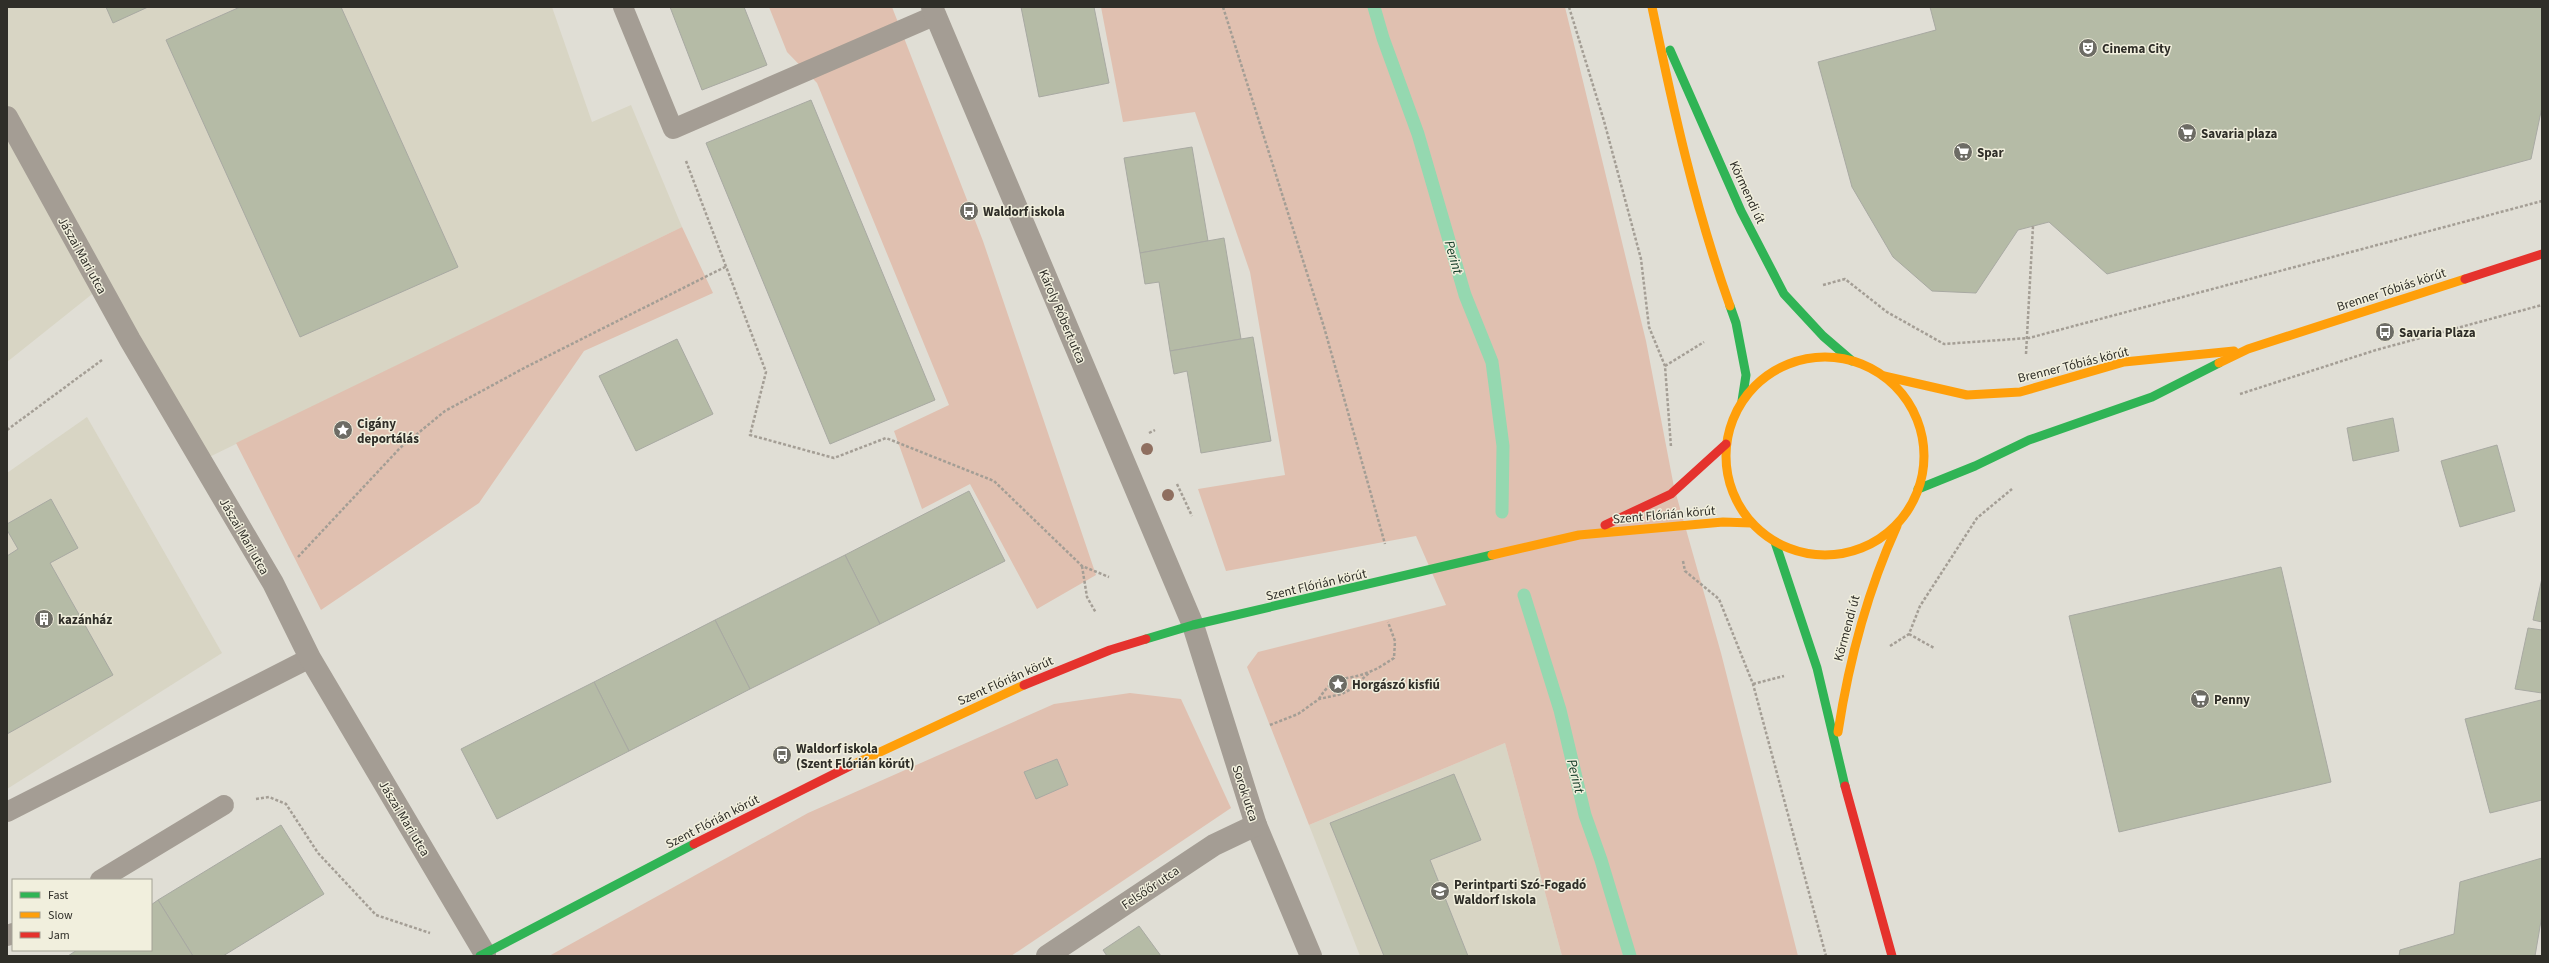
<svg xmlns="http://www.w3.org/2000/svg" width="2549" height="963" font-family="'Source Sans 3',sans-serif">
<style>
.built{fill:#d8d5c4}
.green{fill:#e0c0b0}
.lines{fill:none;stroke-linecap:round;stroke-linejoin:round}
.stream{stroke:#95d8b0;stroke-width:13}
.building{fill:#b5bba6;stroke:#a8a9a2}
.path{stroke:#a49e95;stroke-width:2.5;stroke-dasharray:3 2;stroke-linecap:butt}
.lane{stroke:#a49d94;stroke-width:20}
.street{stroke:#a49d94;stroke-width:22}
.fast{stroke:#30b455;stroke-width:9}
.slow{stroke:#ff9f0a;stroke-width:9}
.jam{stroke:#e5322d;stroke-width:9}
.tree{fill:#8f6f60}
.labels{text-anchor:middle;stroke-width:3;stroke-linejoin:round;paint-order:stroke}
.poi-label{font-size:13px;font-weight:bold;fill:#2f2e28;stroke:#f1efdd;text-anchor:start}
.street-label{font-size:13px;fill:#2f2e28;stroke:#f1efdd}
.water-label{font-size:14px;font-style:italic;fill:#0b3621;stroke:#f1efdd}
</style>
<rect width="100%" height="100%" fill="#e0ded5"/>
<g class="built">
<path d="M7,7H552L592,122L631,105L682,227L201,461L101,287L7,362Z"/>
<path d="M87,417L222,653L7,789V473Z"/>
<path d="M1505,743L1562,956H1360L1309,825Z"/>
</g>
<g class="green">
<path d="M769,7H892L983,241L1096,575L1037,609L970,484L922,509L894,431L949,405L817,83L787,52Z"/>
<path d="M1101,7H1565L1646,341L1674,487L1721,653L1798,956H1562L1505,743L1309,825L1247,667L1258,652L1446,605L1416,536L1226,571L1198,489L1285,475L1250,272L1195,112L1123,122Z"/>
<path d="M682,227L713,293L584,351L479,503L321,610L236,443Z"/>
<path d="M1130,693L1181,699L1231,808L1011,956H549L808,813L1054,704Z"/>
</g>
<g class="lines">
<g class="stream">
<path d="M1374,7L1383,38L1418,134L1465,295L1492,362L1503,446L1502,512"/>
<path d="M1524,595L1560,710L1585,815L1601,860L1630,956"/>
</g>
</g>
<g class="building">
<path d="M106,7H148L113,23Z"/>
<path d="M240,7H341L458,267L300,337L166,40Z"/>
<path d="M670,7H744L767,65L702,90Z"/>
<path d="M1021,7H1094L1109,83L1039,97Z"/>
<path d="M1930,7H2542V107L2531,159L2107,274L2049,222L2018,230L1976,293L1932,291L1893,257L1852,187L1818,62L1936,30Z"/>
<path d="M811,100L935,400L830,444L706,143Z"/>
<path d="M1192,147L1208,241L1140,253L1124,158Z"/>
<path d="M1224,238L1241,339L1170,351L1159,282L1145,284L1140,253Z"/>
<path d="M1253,337L1271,441L1201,453L1187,371L1174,374L1170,351Z"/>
<path d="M677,339L713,414L636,451L599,376Z"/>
<path d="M2393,418L2399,451L2353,461L2347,428Z"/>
<path d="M2497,445L2515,511L2460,527L2441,461Z"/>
<path d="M969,491L1005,561L880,624L845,555Z"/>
<path d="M51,499L78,548L50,563L113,675L7,734V556L18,549L7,530V524Z"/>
<path d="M845,555L880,624L750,689L715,620Z"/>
<path d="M2281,567L2331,782L2119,832L2069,616Z"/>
<path d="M2542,578V622L2533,620Z"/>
<path d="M715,620L750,689L629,751L594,682Z"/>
<path d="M2528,628L2542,630V693L2515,689Z"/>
<path d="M594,682L629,751L497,819L461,749Z"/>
<path d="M2541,700L2542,800L2490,813L2465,719Z"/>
<path d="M1057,759L1068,785L1036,799L1024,772Z"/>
<path d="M1454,774L1481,840L1430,860L1468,956H1384L1330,823Z"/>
<path d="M281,825L324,894L223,956H193L158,900Z"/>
<path d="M2542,858V915L2535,956H2399L2400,950L2454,934L2460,882Z"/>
<path d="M158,900L193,956H68L77,950H151V905Z"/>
<path d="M1139,926L1161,956H1107L1103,950Z"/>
</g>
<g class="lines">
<g class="path">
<path d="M1223,7L1324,327L1385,544"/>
<path d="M1569,7L1604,121L1641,259L1649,327L1665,366L1671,447"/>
<path d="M686,161L766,372L750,435L834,458L886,438L994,481L1082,566L1109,577"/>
<path d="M1823,285L1845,279L1887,312L1944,344L2029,338L2542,201"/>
<path d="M2026,354L2033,226"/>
<path d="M1665,366L1704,342"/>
<path d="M2240,394L2376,350L2542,305"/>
<path d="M7,430L102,360"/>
<path d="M1149,433L1155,430"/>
<path d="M1177,484L1192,516"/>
<path d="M298,557L400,448L445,411L526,367L727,266"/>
<path d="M1683,561L1685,571L1719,599L1753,684L1826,956"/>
<path d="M1082,566L1087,597L1096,613"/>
<path d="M1909,634L1934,648"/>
<path d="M1890,646L1909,634L1920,606L1977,518L2012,489"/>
<path d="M1753,684L1784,676"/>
<path d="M1319,699C1334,673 1346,682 1369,672C1378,669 1386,663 1394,658L1395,641L1388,622"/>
<path d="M1270,725L1298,714L1319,699L1342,694L1351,689L1369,673"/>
<path d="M256,799L269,797L286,804L318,853L376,915L430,933"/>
</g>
<g class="lane">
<path d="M623,7L673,129L936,15"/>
<path d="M7,812L310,658"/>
<path d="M100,880L224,805"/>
<path d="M7,936L13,933"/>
</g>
<g class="street">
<path d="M932,7L1193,625L1256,825L1311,956"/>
<path d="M7,117L130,340L273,583L310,658L485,954"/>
<path d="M1047,956L1214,845L1256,825"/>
</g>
<g class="fast">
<path d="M1670,50L1741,211L1784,294L1823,336L1852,361"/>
<path d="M1730,306L1736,323L1746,375L1742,401"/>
<path d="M1918,489L1975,466L2029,440L2152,397L2219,363"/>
<path d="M1775,542L1817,668L1845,786"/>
<path d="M1146,639L1193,625L1492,555"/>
<path d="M480,956L694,844"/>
</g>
<g class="slow">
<path d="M1652,7C1673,108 1695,208 1730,306"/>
<circle cx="1825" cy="456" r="99"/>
<path d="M2219,363L2248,349L2465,279"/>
<path d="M1884,376L1967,395L2020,392L2124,362L2234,351"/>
<path d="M1492,555L1579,535L1723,522L1751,523"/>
<path d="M1838,732C1849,660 1867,592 1897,526"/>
<path d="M850,766L1024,685"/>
</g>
<g class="jam">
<path d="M2465,279L2542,254"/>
<path d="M1605,525L1671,494L1726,444"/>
<path d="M1024,685L1110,650L1146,639"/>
<path d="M1845,786L1892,956"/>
<path d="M694,844L850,766"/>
</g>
</g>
<g class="tree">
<circle cx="1147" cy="449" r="6"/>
<circle cx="1168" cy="495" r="6"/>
</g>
<defs>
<g id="theatre-disc" transform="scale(1)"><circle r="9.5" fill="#6d6c65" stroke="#f1efdd"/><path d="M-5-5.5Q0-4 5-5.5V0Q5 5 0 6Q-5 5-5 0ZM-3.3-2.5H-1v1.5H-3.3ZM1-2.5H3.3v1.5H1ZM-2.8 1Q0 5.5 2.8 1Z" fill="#fff"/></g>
<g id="supermarket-disc" transform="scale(1)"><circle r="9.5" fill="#6d6c65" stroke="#f1efdd"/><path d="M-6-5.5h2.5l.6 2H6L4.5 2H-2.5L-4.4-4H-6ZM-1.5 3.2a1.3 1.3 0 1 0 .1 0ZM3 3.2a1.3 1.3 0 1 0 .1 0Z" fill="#fff"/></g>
<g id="bus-disc" transform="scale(1)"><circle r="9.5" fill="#6d6c65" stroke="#f1efdd"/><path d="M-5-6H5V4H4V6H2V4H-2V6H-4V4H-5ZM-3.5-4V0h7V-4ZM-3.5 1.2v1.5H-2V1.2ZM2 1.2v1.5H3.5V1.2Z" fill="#fff"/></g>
<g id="sight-disc" transform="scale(1)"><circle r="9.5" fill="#6d6c65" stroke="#f1efdd"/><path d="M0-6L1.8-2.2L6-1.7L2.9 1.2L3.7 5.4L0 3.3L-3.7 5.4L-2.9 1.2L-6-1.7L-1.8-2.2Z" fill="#fff"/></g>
<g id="building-disc" transform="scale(1)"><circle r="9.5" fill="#6d6c65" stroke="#f1efdd"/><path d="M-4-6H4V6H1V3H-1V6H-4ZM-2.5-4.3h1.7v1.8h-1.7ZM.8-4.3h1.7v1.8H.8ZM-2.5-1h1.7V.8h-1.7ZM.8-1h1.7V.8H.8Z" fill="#fff"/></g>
<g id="school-disc" transform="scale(1)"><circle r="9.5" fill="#6d6c65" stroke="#f1efdd"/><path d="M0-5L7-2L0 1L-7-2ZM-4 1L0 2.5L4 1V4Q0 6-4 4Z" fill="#fff"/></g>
</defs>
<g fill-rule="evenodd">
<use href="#theatre-disc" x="2088" y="48"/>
<use href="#supermarket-disc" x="2187" y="133"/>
<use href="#supermarket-disc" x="1963" y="152"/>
<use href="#bus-disc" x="969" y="211"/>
<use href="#bus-disc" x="2385" y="332"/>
<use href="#sight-disc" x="343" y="430"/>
<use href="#building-disc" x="44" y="619"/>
<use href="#sight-disc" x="1338" y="684"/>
<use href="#supermarket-disc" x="2200" y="699"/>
<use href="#bus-disc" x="782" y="755"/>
<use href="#school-disc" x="1440" y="891"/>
</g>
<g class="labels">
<g class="poi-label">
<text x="2102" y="53">Cinema City</text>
<text x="2201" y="138">Savaria plaza</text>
<text x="1977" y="157">Spar</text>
<text x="983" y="216">Waldorf iskola</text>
<text x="2399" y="337">Savaria Plaza</text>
<text x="357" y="428">Cigány<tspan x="357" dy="15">deportálás</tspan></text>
<text x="58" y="624">kazánház</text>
<text x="1352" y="689">Horgászó kisfiú</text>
<text x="2214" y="704">Penny</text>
<text x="796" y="753">Waldorf iskola<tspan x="796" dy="15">(Szent Flórián körút)</tspan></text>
<text x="1454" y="889">Perintparti Szó-Fogadó<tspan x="1454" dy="15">Waldorf Iskola</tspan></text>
</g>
<g class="street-label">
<text transform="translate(1748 192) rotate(65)" y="5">Körmendi út</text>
<text transform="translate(83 255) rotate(61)" y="5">Jászai Mari utca</text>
<text transform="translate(2391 289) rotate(-18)" y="5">Brenner Tóbiás körút</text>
<text transform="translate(1063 316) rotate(67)" y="5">Károly Róbert utca</text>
<text transform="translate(2073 364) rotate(-14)" y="5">Brenner Tóbiás körút</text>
<text transform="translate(1664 514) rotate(-5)" y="5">Szent Flórián körút</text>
<text transform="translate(245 536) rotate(60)" y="5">Jászai Mari utca</text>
<text transform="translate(1316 584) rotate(-13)" y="5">Szent Flórián körút</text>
<text transform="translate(1846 628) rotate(-75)" y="5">Körmendi út</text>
<text transform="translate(1005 680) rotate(-24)" y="5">Szent Flórián körút</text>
<text transform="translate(1246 793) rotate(72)" y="5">Sorok utca</text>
<text transform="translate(405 818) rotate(59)" y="5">Jászai Mari utca</text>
<text transform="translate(712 821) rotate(-27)" y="5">Szent Flórián körút</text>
<text transform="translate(1150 887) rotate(-34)" y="5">Felsőőr utca</text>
</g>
<g class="water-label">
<text transform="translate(1454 257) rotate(74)" y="5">Perint</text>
<text transform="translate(1576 776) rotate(76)" y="5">Perint</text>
</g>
</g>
<rect width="2549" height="963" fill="none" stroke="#2f2e28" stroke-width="16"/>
<rect x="12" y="879" width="140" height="72" fill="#f1efdd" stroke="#a3a295"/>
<rect x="20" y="892" width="20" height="6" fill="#30b455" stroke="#a3a295"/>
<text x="48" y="899" font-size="12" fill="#2f2e28">Fast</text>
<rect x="20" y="912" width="20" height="6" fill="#ff9f0a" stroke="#a3a295"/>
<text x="48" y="919" font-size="12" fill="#2f2e28">Slow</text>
<rect x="20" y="932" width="20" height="6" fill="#e5322d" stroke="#a3a295"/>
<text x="48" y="939" font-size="12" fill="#2f2e28">Jam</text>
</svg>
